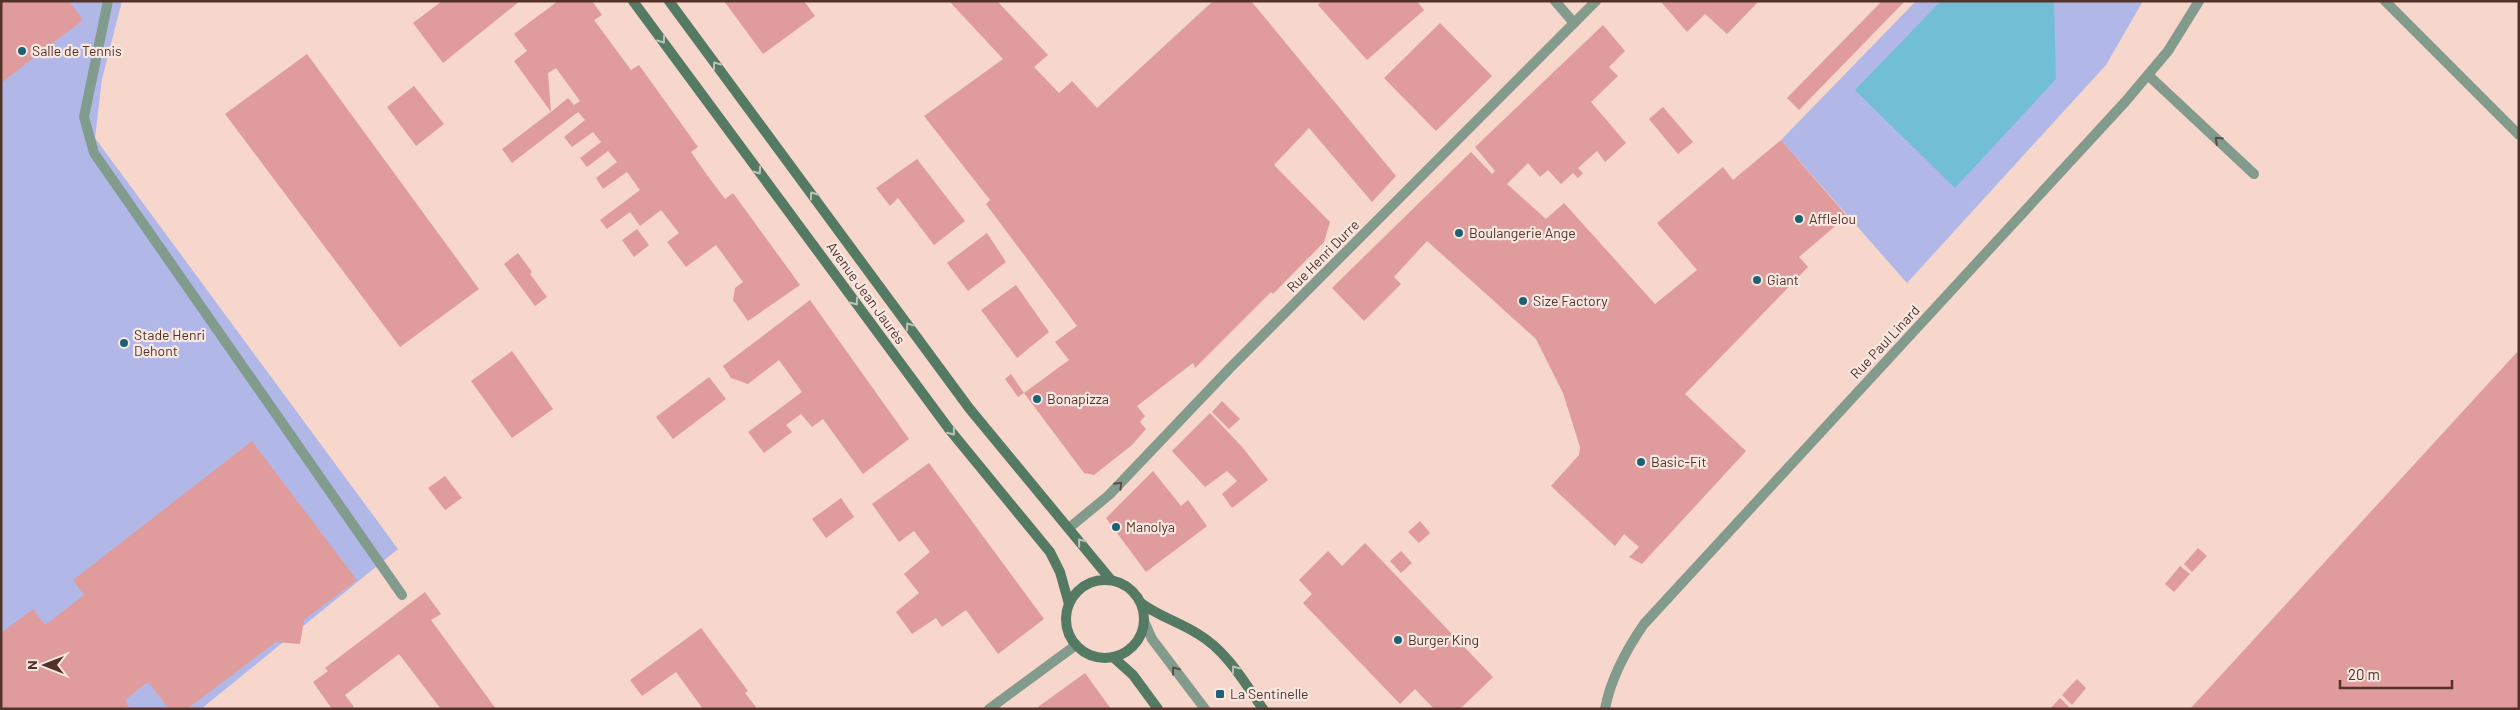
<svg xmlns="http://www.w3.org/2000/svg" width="2520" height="710" font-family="Barlow,sans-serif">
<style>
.green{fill:#b1b8e8}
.water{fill:#72bed5}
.building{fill:#e09c9c}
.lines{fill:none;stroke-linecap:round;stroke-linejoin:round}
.lane{stroke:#829b8c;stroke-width:10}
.street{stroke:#829b8c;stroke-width:10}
.secondary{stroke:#547a64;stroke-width:10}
.oneway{stroke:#bfc1b6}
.oneway2{stroke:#5f4d42}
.poi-dot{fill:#1d6274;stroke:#f9e7e2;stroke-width:2}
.labels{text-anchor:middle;stroke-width:4.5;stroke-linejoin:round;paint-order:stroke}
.poi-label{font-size:14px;fill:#533329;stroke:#f9e7e2;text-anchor:start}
.street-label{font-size:14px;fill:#533329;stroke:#f9e7e2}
</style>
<rect width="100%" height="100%" fill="#f7d6cb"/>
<g class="green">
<path d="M1,1H122L102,79L95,138L398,549L201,709H1Z"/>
<path d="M1916,1H2143L2106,65L1907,283L1781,140Z"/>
</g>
<path class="water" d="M1941,1H2054L2056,79L1955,188L1855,90Z"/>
<g class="building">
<path d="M1,1H69L83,20L1,83Z"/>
<path d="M442,1H520L443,63L413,23Z"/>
<path d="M558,1H592L602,15L594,20L631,70L639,65L698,147L691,152L707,175L725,199L733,193L800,285L748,321L733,300L735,288L743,282L716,245L686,267L667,242L679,233L661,210L640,226L630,212L607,229L600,220L640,190L627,172L603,189L596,178L617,162L608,151L587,167L580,158L601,142L593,132L572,147L564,137L585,120L578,112L512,163L502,149L548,114L551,112L568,98L574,105L580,101L556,68L548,73L551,112L514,61L527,51L514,34Z"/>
<path d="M724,1H804L815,16L763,54Z"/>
<path d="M949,1H997L1048,55L1034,67L1059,93L1072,81L1097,108L1213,1H1251L1396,176L1372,202L1309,128L1274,165L1330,222L1324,242L1273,294L1271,292L1195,368L1193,363L1137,406L1145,416L1140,422L1146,429L1132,445L1094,475L1084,473L1024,393L1069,360L1055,342L1077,326L986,204L990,200L924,116L1003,59Z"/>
<path d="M1322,1H1417L1424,10L1367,60L1318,5Z"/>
<path d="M1664,1H1759L1727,34L1705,14L1687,32L1662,3Z"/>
<path d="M1882,1H1905L1799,110L1787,98Z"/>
<path d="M1440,23L1492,76L1436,131L1384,78Z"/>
<path d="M1603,25L1625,51L1609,67L1618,76L1591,102L1626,143L1605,162L1597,151L1578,168L1583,173L1578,178L1573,173L1561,184L1548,170L1540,177L1528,163L1507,184L1546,219L1564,203L1655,304L1697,270L1657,223L1723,167L1733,180L1781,140L1847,216L1799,257L1808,267L1685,394L1746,451L1642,564L1629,557L1639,547L1624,534L1615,546L1551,486L1579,455L1580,447L1563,393L1536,339L1475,284L1427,241L1394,277L1401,284L1364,321L1332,288L1471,152L1492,174L1495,171L1475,147Z"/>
<path d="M307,54L479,289L400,347L225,114Z"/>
<path d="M414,86L444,124L416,146L387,107Z"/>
<path d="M1663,107L1693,142L1678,154L1649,119Z"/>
<path d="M917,159L965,221L934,245L898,198L890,206L876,188Z"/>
<path d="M637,229L649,245L634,257L622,240Z"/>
<path d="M987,233L1006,262L968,291L947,263Z"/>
<path d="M518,253L532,272L530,274L547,297L535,306L504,264Z"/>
<path d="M1016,285L1049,332L1017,358L981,310Z"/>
<path d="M810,300L909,439L863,474L823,419L812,427L801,414L786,425L792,432L764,453L748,432L802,392L779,360L748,384L731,378L723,366Z"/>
<path d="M2519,350V709H2190Z"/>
<path d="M512,351L553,409L512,438L471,381Z"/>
<path d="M1011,374L1024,393L1018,397L1005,379Z"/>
<path d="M709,377L726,399L673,439L656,417Z"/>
<path d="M1222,401L1240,419L1229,429L1212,412Z"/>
<path d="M1210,413L1243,448L1268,480L1232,508L1222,494L1237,481L1227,471L1205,487L1172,451Z"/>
<path d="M252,441L357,580L304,620L300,644L276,642L187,709H169L148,682L125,700L129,705L125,709H1V633L33,609L45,625L84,595L73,580Z"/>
<path d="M929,463L1044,619L998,654L966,610L942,627L936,618L912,634L896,612L919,593L904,574L930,552L914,531L899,542L872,504Z"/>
<path d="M1153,471L1181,506L1188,500L1207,526L1146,572L1106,518Z"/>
<path d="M445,476L462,498L445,510L428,488Z"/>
<path d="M841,498L854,517L826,538L812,519Z"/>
<path d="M1420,521L1430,533L1419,543L1408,532Z"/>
<path d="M1365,543L1493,677L1460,709H1434L1415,689L1400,704L1303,603L1312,594L1299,580L1328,551L1342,566Z"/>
<path d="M2198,548L2207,556L2192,572L2184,564Z"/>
<path d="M1401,551L1412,563L1401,573L1390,561Z"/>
<path d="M2180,566L2190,574L2174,592L2165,584Z"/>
<path d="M425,592L441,614L431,620L496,709H441L399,654L345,695L354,707L350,709H332L313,682L328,671L325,668Z"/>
<path d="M701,628L748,691L745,693L756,707L754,709H703L676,672L642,696L630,680Z"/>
<path d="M1085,673L1111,709H1040L1038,707Z"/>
<path d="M2077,679L2086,688L2072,705L2062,695Z"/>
<path d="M2060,698L2069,707L2067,709H2050Z"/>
</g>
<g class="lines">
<g class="lane">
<path d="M108,1L84,117L94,153L402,595"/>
<path d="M1555,1L1574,23"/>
<path d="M2148,75L2254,174"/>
<path d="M1144,621L1152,639L1205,709"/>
</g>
<g class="street">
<path d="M2385,1L2519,135"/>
<path d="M1069,528L1109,495L1230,368L1596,1"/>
<path d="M989,709L1076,645"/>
<path d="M1605,709C1611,677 1626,650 1644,624L2125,102L2168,51L2199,1"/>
</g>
<g class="secondary">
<path d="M633,1L949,429L1050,552L1060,572L1069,604"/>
<path d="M669,1L969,408L1111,580"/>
<circle cx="1105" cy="619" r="39"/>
<path d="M1141,603C1158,616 1179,622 1198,634C1227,651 1244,682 1263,709"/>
<path d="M1113,657L1133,675L1158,709"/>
</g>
</g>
<defs><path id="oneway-chevron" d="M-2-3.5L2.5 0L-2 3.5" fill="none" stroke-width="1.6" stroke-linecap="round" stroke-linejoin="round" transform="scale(1.25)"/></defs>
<g class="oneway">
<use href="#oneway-chevron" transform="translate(662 40) rotate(54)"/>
<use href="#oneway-chevron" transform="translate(716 65) rotate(-126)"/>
<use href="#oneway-chevron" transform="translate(758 171) rotate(54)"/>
<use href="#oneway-chevron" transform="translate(813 195) rotate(-126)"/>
<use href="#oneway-chevron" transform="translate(855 302) rotate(54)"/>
<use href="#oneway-chevron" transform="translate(909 326) rotate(-126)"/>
<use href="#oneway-chevron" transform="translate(952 432) rotate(52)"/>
<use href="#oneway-chevron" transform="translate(1081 542) rotate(-129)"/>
<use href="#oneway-chevron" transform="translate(1235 669) rotate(-125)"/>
</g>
<g class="oneway2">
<use href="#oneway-chevron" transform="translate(2218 140) rotate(-137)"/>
<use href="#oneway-chevron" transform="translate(1119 485) rotate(-46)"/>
<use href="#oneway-chevron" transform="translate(1175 670) rotate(-127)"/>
</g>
<g class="poi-dot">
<circle cx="22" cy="51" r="5"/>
<circle cx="1799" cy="219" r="5"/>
<circle cx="1459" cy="233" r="5"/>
<circle cx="1757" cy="280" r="5"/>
<circle cx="1523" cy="301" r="5"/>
<circle cx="124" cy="343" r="5"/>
<circle cx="1037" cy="399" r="5"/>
<circle cx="1641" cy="462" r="5"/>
<circle cx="1116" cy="527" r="5"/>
<circle cx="1398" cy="640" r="5"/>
<rect x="1215" y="689" width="10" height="10" rx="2.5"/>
</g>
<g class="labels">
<g class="poi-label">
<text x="32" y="56">Salle de Tennis</text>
<text x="1809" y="224">Afflelou</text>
<text x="1469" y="238">Boulangerie Ange</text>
<text x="1767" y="285">Giant</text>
<text x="1533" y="306">Size Factory</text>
<text x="134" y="340">Stade Henri<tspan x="134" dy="16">Dehont</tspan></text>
<text x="1047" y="404">Bonapizza</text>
<text x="1651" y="467">Basic-Fit</text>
<text x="1126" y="532">Manolya</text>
<text x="1408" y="645">Burger King</text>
<text x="1230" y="699">La Sentinelle</text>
</g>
<g class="street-label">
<text transform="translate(1323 256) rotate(-45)" y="5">Rue Henri Durre</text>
<text transform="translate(866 293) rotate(54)" y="5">Avenue Jean Jaurès</text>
<text transform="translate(1885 342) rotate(-47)" y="5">Rue Paul Linard</text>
</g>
</g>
<rect width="2520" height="710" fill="none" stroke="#533329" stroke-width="5"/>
<g transform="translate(45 665) rotate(270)" stroke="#f9e7e2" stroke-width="4" paint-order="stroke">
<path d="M0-4L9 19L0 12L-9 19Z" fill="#533329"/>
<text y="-8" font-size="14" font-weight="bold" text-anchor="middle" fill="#533329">N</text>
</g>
<path d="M2340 680v8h112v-8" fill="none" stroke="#533329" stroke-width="2.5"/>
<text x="2348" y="680" font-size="15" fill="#533329" stroke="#f9e7e2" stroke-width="4" paint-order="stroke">20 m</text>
</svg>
